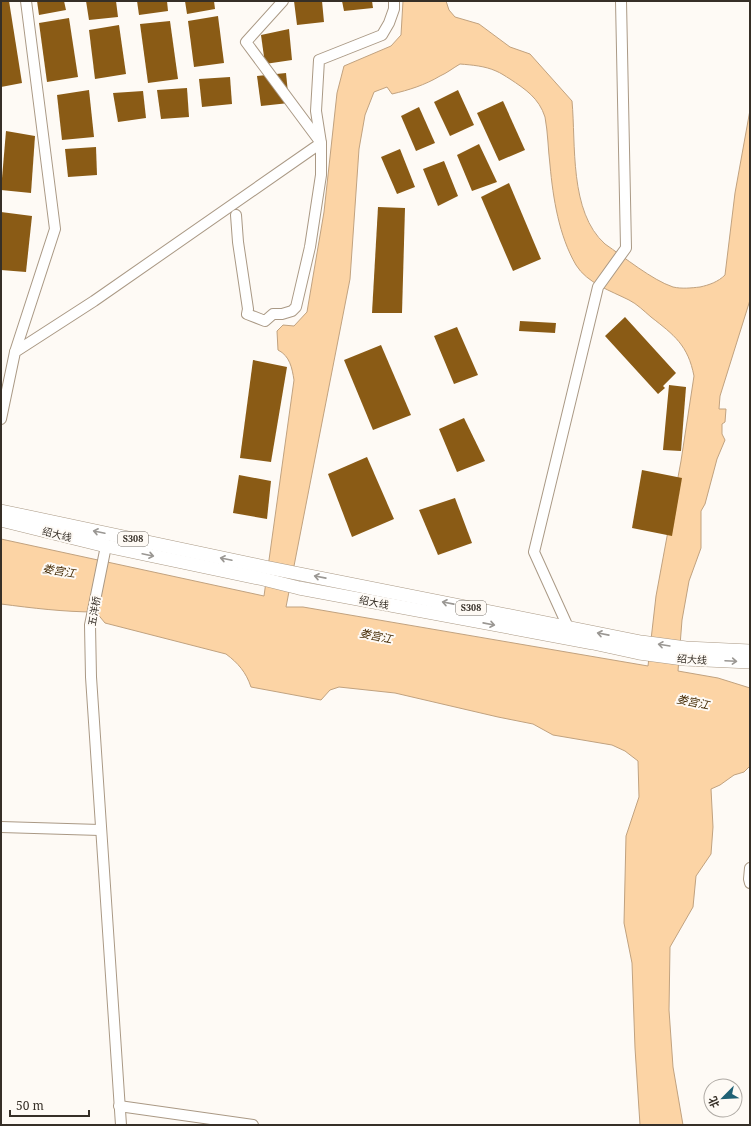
<svg xmlns="http://www.w3.org/2000/svg" width="751" height="1126" font-family="'Noto Serif','Noto Sans SC',serif">
<style>
.water{fill:#fcd4a5;stroke:#c1a27f;fill-rule:evenodd}
.building{fill:#8a5b15}
.lines{fill:none;stroke-linecap:round;stroke-linejoin:round}
.minor-casing{stroke:#aa9985;stroke-width:12}
.major-casing{stroke:#aa9985;stroke-width:14}
.minor{stroke:#fff;stroke-width:10}
.major{stroke:#fff;stroke-width:13}
.oneway{stroke:#9a9793}
.labels{text-anchor:middle;stroke-width:4;stroke-linejoin:round;paint-order:stroke}
.shield{fill:#fefaf5;stroke:#726c65;stroke-width:1}
.shield-label{font-size:9px;font-weight:bold;fill:#362f27}
.street-label{font-size:10px;fill:#362f27;stroke:#fefaf5}
.water-label{font-size:11px;font-style:italic;fill:#452c06;stroke:#fefaf5}
</style>
<rect width="100%" height="100%" fill="#fefaf5"/>
<path class="water" d="M403,1H446L449,10L455,17L479,24L510,47L530,54L572,101C576,144 569,212 605,244C624,257 652,280 673,287C682,289 691,288 700,287C709,285 718,282 725,275L735,193L750,110V300L720,396L719,409H726L725,422L722,424V434L725,440L717,459L705,504L701,511V548L689,581L682,620L678,671L718,678L750,688V766L744,772L734,775L720,785L711,789L713,827L711,854L696,876L693,907L670,947L669,1010L673,1067L683,1125H640L635,1048L632,963L624,923L626,836L639,797L638,761L625,751L612,745L553,735L533,724L498,717L395,693L339,687L330,690L321,700L251,687C246,672 238,663 226,654L105,623L96,612C64,612 32,608 1,604V539L264,596L294,380C292,368 290,356 278,350L277,331L283,325L294,326L307,312L324,212L337,93L344,66L391,46L401,35ZM460,64C472,65 485,66 496,71C501,73 505,76 510,79C525,89 539,98 545,117C548,133 548,149 550,165C553,198 559,236 576,265C587,283 611,291 629,300C637,304 644,311 651,317C674,335 688,345 694,376L681,461L656,596L648,666L303,607H286L350,279L359,149L365,115L374,92L387,87L392,94C409,90 425,85 440,76C447,73 453,68 460,64Z"/>
<g class="building">
<path d="M1,1H9L22,83L1,87Z"/>
<path d="M37,1H64L66,10L39,15Z"/>
<path d="M86,1H116L118,17L89,20Z"/>
<path d="M137,1H167L168,11L139,15Z"/>
<path d="M185,1H214L215,9L187,14Z"/>
<path d="M294,1H322L324,22L297,25Z"/>
<path d="M342,1H372L373,8L344,11Z"/>
<path d="M218,16L224,63L194,67L188,21Z"/>
<path d="M69,18L78,77L47,82L39,23Z"/>
<path d="M170,21L178,79L148,83L140,24Z"/>
<path d="M119,25L126,74L95,79L89,30Z"/>
<path d="M289,29L292,60L265,64L261,35Z"/>
<path d="M286,73L289,103L261,106L257,76Z"/>
<path d="M230,77L232,104L202,107L199,79Z"/>
<path d="M187,88L189,117L161,119L157,90Z"/>
<path d="M89,90L94,137L62,140L57,95Z"/>
<path d="M458,90L474,125L450,136L434,102Z"/>
<path d="M143,91L146,118L118,122L113,93Z"/>
<path d="M503,101L525,150L499,161L477,113Z"/>
<path d="M419,107L435,143L416,151L401,116Z"/>
<path d="M6,131L35,136L31,193L1,190Z"/>
<path d="M479,144L497,182L472,191L457,155Z"/>
<path d="M96,147L97,175L68,177L65,149Z"/>
<path d="M400,149L415,187L397,194L381,157Z"/>
<path d="M444,161L458,196L438,206L423,169Z"/>
<path d="M509,183L541,259L513,271L481,197Z"/>
<path d="M378,207L405,208L402,313H372Z"/>
<path d="M1,212L32,216L26,272L1,270Z"/>
<path d="M625,317L676,373L663,386L665,388L658,394L605,336Z"/>
<path d="M520,321L556,323L555,333L519,331Z"/>
<path d="M457,327L478,375L454,384L434,336Z"/>
<path d="M381,345L411,415L373,430L344,360Z"/>
<path d="M253,360L287,367L271,462L240,458Z"/>
<path d="M669,385L686,387L681,451L663,450Z"/>
<path d="M464,418L485,461L457,472L439,429Z"/>
<path d="M367,457L394,519L352,537L328,474Z"/>
<path d="M642,470L682,478L672,536L632,528Z"/>
<path d="M239,475L271,481L267,519L233,513Z"/>
<path d="M455,498L472,543L438,555L419,510Z"/>
</g>
<g class="lines">
<g class="minor-casing">
<g id="minor">
<path d="M236,215L238,242L248,309L247,314L265,321L273,314H282L292,311L296,307L310,247L321,175V143L316,111L319,60L382,35L389,23L394,9V1"/>
<path d="M15,352L55,229L26,1"/>
<path d="M1,419L15,352L94,301L321,143L246,42L283,1"/>
<path d="M106,546L90,625L91,677L121,1125"/>
<path d="M568,627L534,552L598,287L626,248L621,1"/>
<path d="M1,827L100,830"/>
<path d="M750,868L749,879L750,883"/>
<path d="M119,1106L253,1125"/>
</g>
</g>
<g class="major-casing">
<g id="major">
<path d="M1,511L265,567L641,642L686,648L750,651"/>
<path d="M1,520L106,546L263,579L299,588L593,643L639,653L684,659L750,662"/>
</g>
</g>
<use href="#minor" class="minor"/>
<use href="#major" class="major"/>
</g>
<defs><path id="oneway-shaft" d="M-6 0H5M1.5-3L5.5 0L1.5 3" fill="none" stroke-width="1.6" stroke-linecap="round" stroke-linejoin="round"/></defs>
<g class="oneway">
<use href="#oneway-shaft" transform="translate(99 532) rotate(-168)"/>
<use href="#oneway-shaft" transform="translate(148 555) rotate(12)"/>
<use href="#oneway-shaft" transform="translate(226 559) rotate(-168)"/>
<use href="#oneway-shaft" transform="translate(320 577) rotate(-169)"/>
<use href="#oneway-shaft" transform="translate(448 603) rotate(-169)"/>
<use href="#oneway-shaft" transform="translate(489 624) rotate(11)"/>
<use href="#oneway-shaft" transform="translate(603 634) rotate(-169)"/>
<use href="#oneway-shaft" transform="translate(664 645) rotate(-171)"/>
<use href="#oneway-shaft" transform="translate(731 661) rotate(3)"/>
</g>
<g class="labels">
<g class="shield">
<rect x="118" y="532" width="30" height="14" rx="3"/>
<rect x="456" y="601" width="30" height="14" rx="3"/>
</g>
<g class="shield-label">
<text x="133" y="542">S308</text>
<text x="471" y="611">S308</text>
</g>
<g class="street-label">
<text transform="translate(57 534) rotate(14)" y="4">绍大线</text>
<text transform="translate(374 602) rotate(11)" y="4">绍大线</text>
<text transform="translate(94 611) rotate(-80)" y="4">五洋桥</text>
<text transform="translate(692 659) rotate(4)" y="4">绍大线</text>
</g>
<g class="water-label">
<text transform="translate(59 571) rotate(9)" y="4">娄宫江</text>
<text transform="translate(376 636) rotate(12)" y="4">娄宫江</text>
<text transform="translate(693 702) rotate(12)" y="4">娄宫江</text>
</g>
</g>
<rect width="751" height="1126" fill="none" stroke="#362f27" stroke-width="4"/>
<g transform="translate(723 1098) rotate(246)"><circle r="19" fill="#fefaf5" stroke="#aea9a3"/>
<path d="M0-3L7 15L0 10L-7 15Z" fill="#1f6175"/>
<text y="-6" font-size="11" font-weight="bold" text-anchor="middle" fill="#362f27">北</text>
</g>
<path d="M10 1110v6h79v-6" fill="none" stroke="#362f27" stroke-width="2"/>
<text x="16" y="1110" font-size="12" fill="#362f27" stroke="#fefaf5" stroke-width="3" paint-order="stroke">50 m</text>
</svg>
